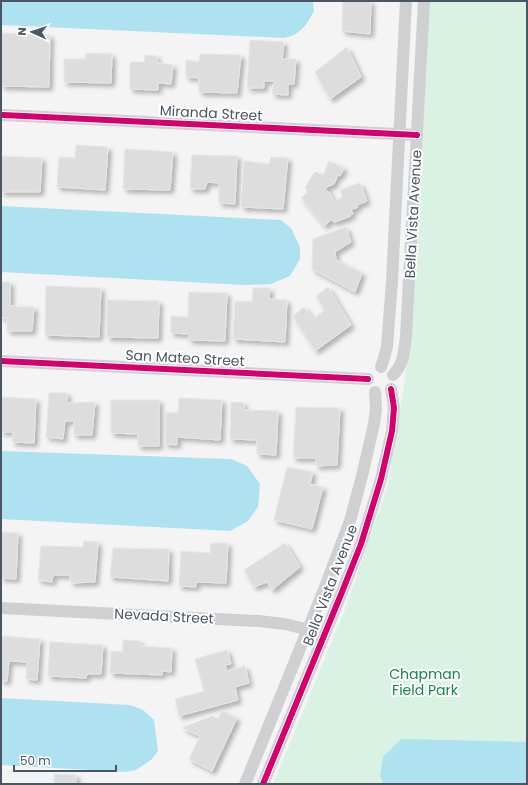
<svg xmlns="http://www.w3.org/2000/svg" width="528" height="785" font-family="Poppins,sans-serif">
<style>
.green{fill:#d9f2e3}
.water{fill:#aee2f0}
.building{fill:#ddddde;stroke:#e5e6e7;filter:url(#shadow)}
.lines{fill:none;stroke-linecap:round;stroke-linejoin:round}
.street{stroke:#ced0d2;stroke-width:12}
.cycleway-casing{stroke:#fff;stroke-width:8}
.cycleway{stroke:#d6006c;stroke-width:6}
.labels{text-anchor:middle;stroke-width:4;stroke-linejoin:round;paint-order:stroke}
.street-label{font-size:14px;fill:#4a5661;stroke:#fff}
.park-label{font-size:14px;fill:#17864f;stroke:#fff}
</style>
<defs>
<filter id="shadow"><feDropShadow dx="3.5" dy="3.5" stdDeviation="2" flood-color="#0004"/></filter>
</defs>
<rect width="100%" height="100%" fill="#f4f4f4"/>
<path class="green" d="M428,1H527V784H273L344,612L388,485L406,373Z"/>
<g class="water">
<path d="M1,1H313L314,11L306,25L296,34L285,38L1,25Z"/>
<path d="M1,206L281,220L291,228L300,247V259L290,276L271,284L244,285L1,272Z"/>
<path d="M1,451L231,459L247,466L260,484L258,507L248,521L230,531L1,519Z"/>
<path d="M1,698L130,705L143,710L154,720L158,751L151,760L136,770L126,772L1,765Z"/>
<path d="M401,739L527,742V784H384L380,776L383,757Z"/>
</g>
<g class="building">
<path d="M343,1H371L370,34L342,31Z"/>
<path d="M1,33L50,35L49,87L1,86Z"/>
<path d="M250,40L284,42L282,59H296L294,84H288V95L272,94L274,81H264V88H247Z"/>
<path d="M347,47L361,77L330,99L315,72Z"/>
<path d="M86,53L112,54L111,83L64,82V59H85Z"/>
<path d="M200,54L241,55L237,93L199,92V78L186,77V60L199,62Z"/>
<path d="M145,55L157,56V63L173,65L171,84L158,83V90L130,89V62H144Z"/>
<path d="M76,145L108,147L105,190L57,187L59,157L75,158Z"/>
<path d="M125,149L173,152L170,190L123,189Z"/>
<path d="M192,155L237,156L235,204L219,203V183L207,182L205,189H190Z"/>
<path d="M1,156L42,158L40,192H1Z"/>
<path d="M271,157L288,158L283,209L241,207L244,161L269,164Z"/>
<path d="M329,161L344,168L340,176L338,175L334,184L327,187L325,190L329,192L334,201L343,197L340,190L360,183L367,201L357,205L358,207L351,210L353,214L350,215L351,216L335,222L331,220L324,226L301,198L307,193L306,192L307,189L305,188L313,174L316,172L323,175Z"/>
<path d="M346,227L351,242L335,252L336,260L362,273L355,292L312,269L313,239Z"/>
<path d="M1,282H10V306L34,307L32,331H7V318H1Z"/>
<path d="M46,286L101,288L99,337L45,335Z"/>
<path d="M328,287L351,325L315,351L293,316L304,307L313,319L325,310L316,296Z"/>
<path d="M253,288H270L269,299L287,300L285,342L233,339L235,301L252,302Z"/>
<path d="M189,292L227,293L225,341L189,340V334L171,333V316L188,317Z"/>
<path d="M107,300L159,301L158,338L107,337Z"/>
<path d="M49,393H67V403L95,402L92,435H74V421H65L63,439L46,437Z"/>
<path d="M1,397L36,399L34,443L12,442L13,432H1Z"/>
<path d="M179,398L222,400L220,440L177,437V445L165,444L166,412L178,413Z"/>
<path d="M111,400H159V446H138V434L111,433Z"/>
<path d="M231,402L244,403V410L278,411L276,455L257,454V440L230,439Z"/>
<path d="M296,407L340,408L337,465L316,466V458H293Z"/>
<path d="M287,467L313,472L310,484L323,487L312,529L274,520Z"/>
<path d="M1,532L18,533L16,579L1,578Z"/>
<path d="M84,541L98,542L95,582L71,583L70,575H53L52,582L38,580L41,546L83,547Z"/>
<path d="M211,543H228L226,583L196,582V587L179,586L181,551L210,553Z"/>
<path d="M285,543L300,567L272,590L267,582L254,587L244,570Z"/>
<path d="M113,548L169,549L168,581L110,577Z"/>
<path d="M1,636L40,639L37,680L26,679L27,662L9,661L7,681H1Z"/>
<path d="M123,640L140,641V646L172,648L171,672L162,671V675L110,673L111,651L123,652Z"/>
<path d="M50,642L103,645L101,674H87L86,678L48,676Z"/>
<path d="M227,650L231,664L225,665L227,671L245,666L249,683L235,687L238,700L179,716L175,699L204,691L195,659Z"/>
<path d="M222,711L237,718L212,771L189,759L200,736L182,728L212,716L218,719Z"/>
<path d="M54,774L76,775V784H54Z"/>
</g>
<g class="lines">
<g class="street">
<path d="M3,115L417,135"/>
<path d="M1,361L368,379"/>
<path d="M381,367L384,358L387,347L392,281L406,1"/>
<path d="M393,375C404,364 404,351 406,336L424,1"/>
<path d="M1,608L258,621L285,624L314,631"/>
<path d="M245,784L325,587L350,521L362,476L374,424L376,409L375,392"/>
<path d="M263,784L342,592L361,544L381,479L392,431L394,408L391,389"/>
</g>
<g class="cycleway-casing">
<g id="cycleway">
<path d="M3,115L417,135"/>
<path d="M1,361L368,379"/>
<path d="M263,784L342,592L361,544L381,479L392,431L394,408L391,389"/>
</g>
</g>
<use href="#cycleway" class="cycleway"/>
</g>
<g class="labels">
<g class="street-label">
<text transform="translate(211 113) rotate(3)" y="5">Miranda Street</text>
<text transform="translate(413 214) rotate(-87)" y="5">Bella Vista Avenue</text>
<text transform="translate(185 358) rotate(3)" y="5">San Mateo Street</text>
<text transform="translate(330 585) rotate(-69)" y="5">Bella Vista Avenue</text>
<text transform="translate(164 616) rotate(3)" y="5">Nevada Street</text>
</g>
<g class="park-label">
<text x="425" y="679">Chapman<tspan x="425" dy="16">Field Park</tspan></text>
</g>
</g>
<rect width="528" height="785" fill="none" stroke="#4a5661" stroke-width="4"/>
<g transform="translate(32 32) rotate(273)" stroke="#ffffff" stroke-width="3" paint-order="stroke">
<path d="M0-3L7 15L0 10L-7 15Z" fill="#4a5661"/>
<text y="-6" font-size="11" font-weight="bold" text-anchor="middle" fill="#4a5661">N</text>
</g>
<path d="M14 765v6h102v-6" fill="none" stroke="#4a5661" stroke-width="2"/>
<text x="20" y="765" font-size="12" fill="#4a5661" stroke="#ffffff" stroke-width="3" paint-order="stroke">50 m</text>
</svg>
